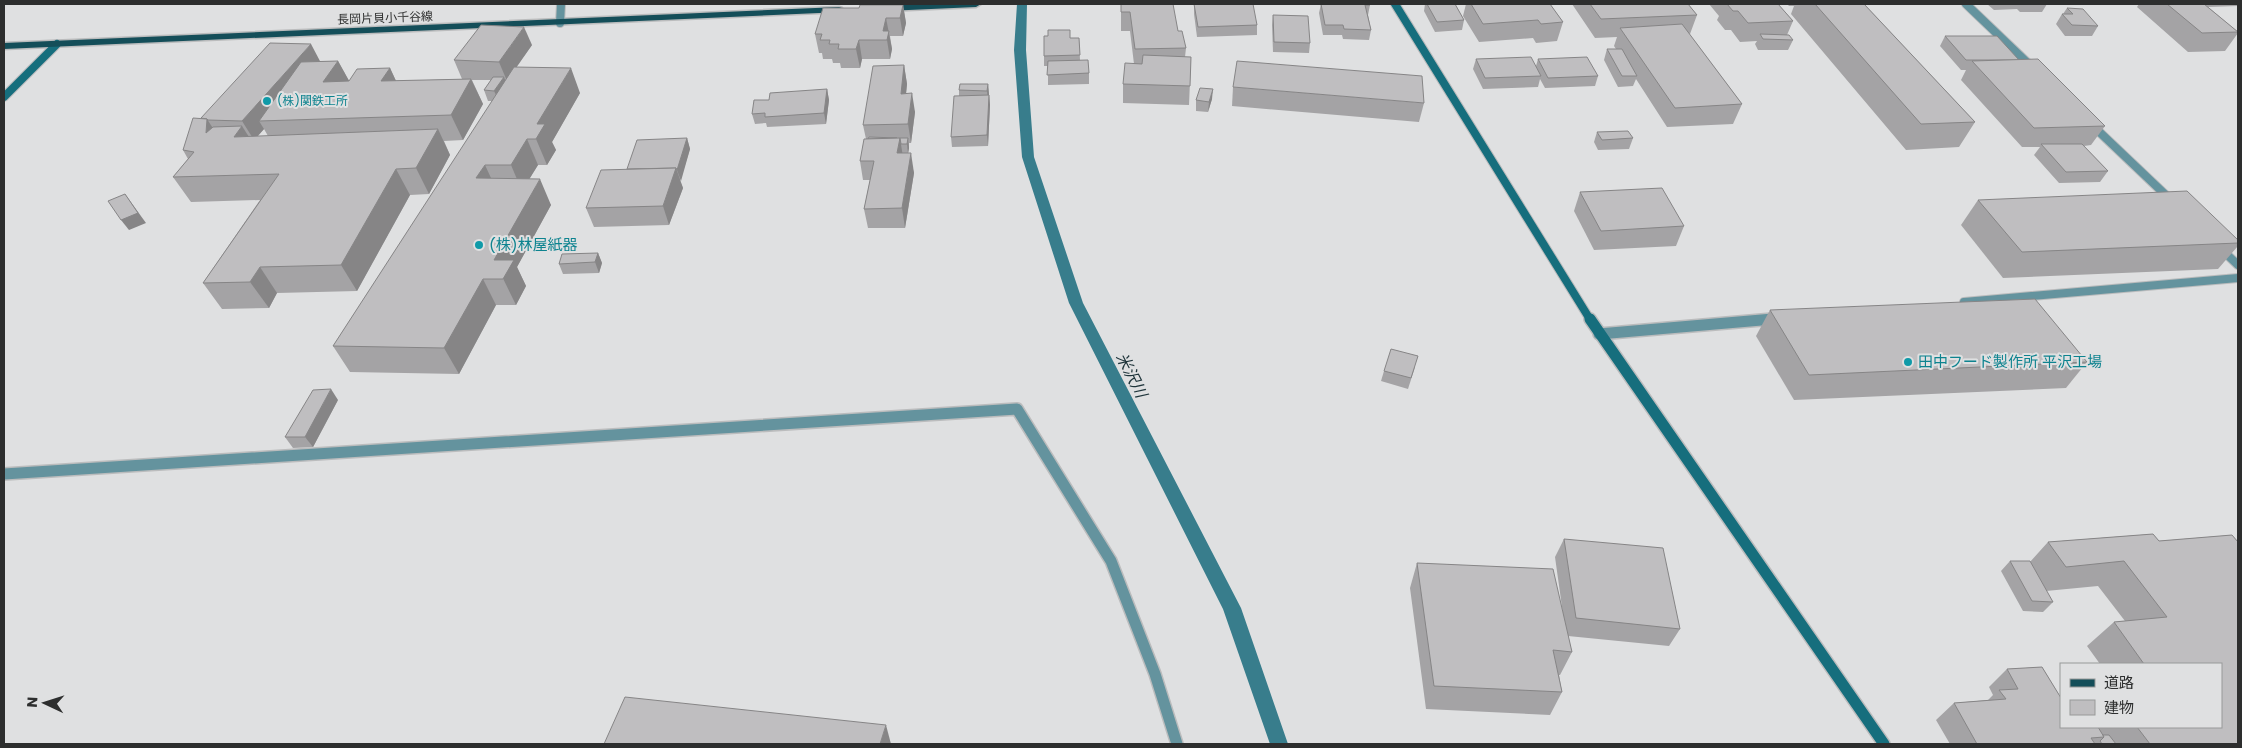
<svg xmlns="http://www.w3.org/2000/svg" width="2242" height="748" font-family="Poppins,'Noto Sans JP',sans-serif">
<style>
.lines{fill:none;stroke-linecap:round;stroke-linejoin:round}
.stream{fill:#387d8c;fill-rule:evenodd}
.street-far1-casing{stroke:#bbbcbd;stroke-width:10}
.street-casing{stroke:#bbbcbd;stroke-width:14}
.secondary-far1-casing{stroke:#bbbcbd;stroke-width:10}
.secondary-casing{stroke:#bbbcbd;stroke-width:14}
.primary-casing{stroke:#bbbcbd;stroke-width:3}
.street-far1{stroke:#64939e;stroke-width:8}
.street{stroke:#64939e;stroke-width:11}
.secondary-far1{stroke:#166e7d;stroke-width:8}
.secondary{stroke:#166e7d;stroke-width:11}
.primary{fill:#144e59;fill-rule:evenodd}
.wall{fill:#a4a3a5;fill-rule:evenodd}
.shaded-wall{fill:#868586}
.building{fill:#bfbec0;stroke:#868586}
.culture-dot{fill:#0f9aa8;stroke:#dfe0e1;stroke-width:2}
.labels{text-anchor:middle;stroke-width:4;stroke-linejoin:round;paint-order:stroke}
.far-street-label{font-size:12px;fill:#2d2e2e;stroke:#dfe0e1}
.far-culture-label{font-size:12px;fill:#0d838f;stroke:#dfe0e1;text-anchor:start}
.culture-label{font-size:15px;fill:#0d838f;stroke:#dfe0e1;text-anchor:start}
.water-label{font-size:16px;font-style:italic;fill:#1e343a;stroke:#dfe0e1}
</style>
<rect width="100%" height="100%" fill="#dfe0e1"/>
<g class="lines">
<path class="stream" d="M1017,4H1027L1026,50L1034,157L1083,303L1241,608L1288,744H1270L1223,609L1069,303L1022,157L1014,50Z"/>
<g class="street-far1-casing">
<g id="street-far1">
<path d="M1966,4L2034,69"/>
<path d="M560,23L561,4"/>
<path d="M2091,124L2171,200"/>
<path d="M2219,247L2238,265"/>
<path d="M1964,302L2238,278"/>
<path d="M1758,321L1777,319"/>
</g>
</g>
<g class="street-casing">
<g id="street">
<path d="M1599,334L1773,319"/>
<path d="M4,474L1017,409L1111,561L1155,674L1177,744"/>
</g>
</g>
<g class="secondary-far1-casing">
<g id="secondary-far1">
<path d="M1395,4L1591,321"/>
<path d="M4,97L57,44"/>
</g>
</g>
<g class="secondary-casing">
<path id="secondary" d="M1590,319L1884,744"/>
</g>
<g class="primary-casing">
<g id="primary">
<path d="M921,4H981L976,7L886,11L881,8L886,5Z"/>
<path d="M839,7L842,8V12L4,49V43Z"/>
</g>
</g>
<use href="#street-far1" class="street-far1"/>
<use href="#street" class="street"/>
<use href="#secondary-far1" class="secondary-far1"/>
<use href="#secondary" class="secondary"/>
<use href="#primary" class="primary"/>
</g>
<g class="wall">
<path d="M1121,4L1178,31L1186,48L1185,57H1191L1189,105L1123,103V84L1134,64L1130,31H1121Z"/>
<path d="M1194,4L1257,25V35L1197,37L1194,14Z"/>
<path d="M1321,4L1370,5L1368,15L1371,30L1369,40L1343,39L1342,35H1323L1319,13Z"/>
<path d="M1425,4H1455L1464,20L1462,30L1435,32L1424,11Z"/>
<path d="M1466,4H1550L1563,22L1557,41L1536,43L1533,38L1479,42L1463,16Z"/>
<path d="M1572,4H1688L1697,15L1690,34H1689L1742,104L1733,124L1667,127L1636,79L1633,86L1618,87L1604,60L1607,49H1616L1614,46L1617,37L1595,38Z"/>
<path d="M1709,4H1778L1793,21L1787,35L1793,40L1788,50H1758L1755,44L1757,41L1740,42L1731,30H1725L1717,20L1719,16Z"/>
<path d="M1787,4H1864L1975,122L1959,147L1906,150L1791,14L1794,6H1789Z"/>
<path d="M1987,4H2047L2042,12H2020L2017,9L1994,10Z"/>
<path d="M2139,4H2238V6L2208,7L2238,32V33L2225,51L2188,52L2137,7Z"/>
<path d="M903,5L906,23L903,36H890L892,49L890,59H862L860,68H841L840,63H833L832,59H823L822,53H819L815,34Z"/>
<path d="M2067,8L2098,26L2092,36H2065L2056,24L2062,14H2063Z"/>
<path d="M1273,15L1310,43L1309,53L1273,52L1272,25Z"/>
<path d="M1945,36L2019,60L2105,126L2091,145L2084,146L2108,171L2100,182L2059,183L2034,155L2040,147H2022L1961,80L1966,70H1961L1940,46Z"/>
<path d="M1070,38H1079L1080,60L1089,73V84L1048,85V66H1044V56Z"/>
<path d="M532,45L516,67L580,93L552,142L556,150L547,165H538L529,179L551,205L517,267L526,286L516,305H496L459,374L350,372L333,346L493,101H488L484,90L491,80H472L483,104L463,140L444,141L450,155L429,194L410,195L357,291L277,293L269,308L222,309L203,283L260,200L191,202L173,177L188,159L183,150L201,118L320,61H338L349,81L390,68L396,81L462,79L454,60ZM264,129L268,136H258Z"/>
<path d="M1476,59L1536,66L1538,59L1598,76L1595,86L1545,88L1540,79L1538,87L1483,89L1473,69Z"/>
<path d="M904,65L907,84L906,94L915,112L911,143H909V148L908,153L914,173L905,228H868L864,209L870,180H863L860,161L866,139L863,125Z"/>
<path d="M988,84L990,105L988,146L952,147L951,137L959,96V90Z"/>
<path d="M1233,87L1424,103L1419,122L1232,106Z"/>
<path d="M827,89L829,100L826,124L767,127L766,123L755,124L752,114L769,100Z"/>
<path d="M1212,99L1208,112L1196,111V100Z"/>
<path d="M1597,132L1633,138L1629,149L1598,150L1594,142Z"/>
<path d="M687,138L690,149L680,181L683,188L669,225L594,227L586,208L627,169Z"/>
<path d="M1580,192L1684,226L1676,246L1594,250L1574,211Z"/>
<path d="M1978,200L2238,240V246L2218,269L2003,278L1961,225Z"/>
<path d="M598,253L602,263L599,273L563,274L559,264Z"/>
<path d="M1770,310L2087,362L2066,388L1794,400L1756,336Z"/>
<path d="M1415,367L1408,389L1381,381L1384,371Z"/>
<path d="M338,400L313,447L293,448L285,437Z"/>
<path d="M2153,534L2159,541L2232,535L2238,542V744H1950L1936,720L1954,703L1988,700L1993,695L1989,687L2007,669L2042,667L2061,698V727H2221V664H2100L2087,646L2114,622L2125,621L2098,586L2046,591L2053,602L2043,612L2023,611L2001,571L2010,561L2030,562L2048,542Z"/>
<path d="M1564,539L1680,629L1669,646L1568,636L1572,652L1560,675H1559L1562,692L1550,715L1426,709L1410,588L1417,563L1563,614L1555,557Z"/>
</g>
<g class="shaded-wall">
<path d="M903,5L906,23L903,36L900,18Z"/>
<path d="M886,18L892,49L890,59L887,40L883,31Z"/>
<path d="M524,27L532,45L507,81L499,62Z"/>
<path d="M859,40L862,59L860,68L856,49Z"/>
<path d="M311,44L321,63L259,121L264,129L254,140L242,121Z"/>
<path d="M338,61L352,86L323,82Z"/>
<path d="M904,65L907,84L904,113L901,94Z"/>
<path d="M390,68L402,94L381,81Z"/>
<path d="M571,68L580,93L552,142L556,150L547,165L536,139L537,124Z"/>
<path d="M504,77L508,87L499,101L494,91Z"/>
<path d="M471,79L483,104L463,140L451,115Z"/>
<path d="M988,84L990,105L988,146L987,135L988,102L987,91Z"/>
<path d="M827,89L829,100L826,124L824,113Z"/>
<path d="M1213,89L1212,99L1208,112L1209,102Z"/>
<path d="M912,93L915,112L911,143L908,124Z"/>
<path d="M207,119L223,144L206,133Z"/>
<path d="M242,126L258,151L234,137Z"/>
<path d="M438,129L450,155L429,194L416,168Z"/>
<path d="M687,138L690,149L681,181L677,170Z"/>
<path d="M900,138L903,157L897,153Z"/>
<path d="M908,138L909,148L908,154L907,144Z"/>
<path d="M527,139L538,165L522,191L511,165Z"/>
<path d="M911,153L914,173L905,228L902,208Z"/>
<path d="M485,165L497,191L476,178Z"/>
<path d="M676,168L683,188L669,225L663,206Z"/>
<path d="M396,169L410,195L357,291L341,265Z"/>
<path d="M540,179L551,205L517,267L526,286L516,305L494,260Z"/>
<path d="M125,194L146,223L129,230L121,220Z"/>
<path d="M598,253L602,263L599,273L595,262Z"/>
<path d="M260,267L277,293L269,308L250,282Z"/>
<path d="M483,279L496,305L459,374L444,348Z"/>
<path d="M331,389L338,400L313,447L305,437Z"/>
<path d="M886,725L891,744H880Z"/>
</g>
<g class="building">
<path d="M1121,4H1173L1178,31H1182L1186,48L1135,49L1130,12H1121Z"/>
<path d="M1194,4H1253L1257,25L1198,27Z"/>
<path d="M1321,4H1370V5H1365L1371,30L1344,29L1343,25H1325Z"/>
<path d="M1427,4H1455L1464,20L1437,22Z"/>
<path d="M1471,4H1550L1563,22L1541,24L1538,20L1483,24Z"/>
<path d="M1590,4H1688L1697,15L1601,19Z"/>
<path d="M1727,4H1778L1793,21L1748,23L1738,11H1733Z"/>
<path d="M1815,4H1864L1975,122L1921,124Z"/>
<path d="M2167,4H2204L2238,32L2202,33Z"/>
<path d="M860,5H903L900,18H886L883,31H889L887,40H859L856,49H838L839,44H829L830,40H820L822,34H815L823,8H859Z"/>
<path d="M2067,8L2083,9L2098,26L2072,25L2062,14H2073Z"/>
<path d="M1273,15L1308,16L1310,43L1274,42Z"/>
<path d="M1682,24L1742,104L1675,108L1620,28Z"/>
<path d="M481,25L524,27L499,62L454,60Z"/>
<path d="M1048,30H1070V38H1079L1080,55L1044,56V36H1048Z"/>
<path d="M1760,34L1789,35L1793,40L1763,39Z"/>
<path d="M1945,36H1997L2019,60H1966Z"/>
<path d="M270,43L311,44L242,121L208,120L207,119L201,118Z"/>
<path d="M1607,49H1622L1637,76H1622Z"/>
<path d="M1143,55L1191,57L1190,86L1123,84L1125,63L1142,64Z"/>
<path d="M1531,57L1541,76L1485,78L1476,59Z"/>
<path d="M1587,57L1598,76L1548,78L1538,59Z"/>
<path d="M2038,59L2105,126L2034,128L1972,61Z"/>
<path d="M1088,60L1089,73L1047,75L1048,61Z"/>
<path d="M338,61L323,82L349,81L357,69L390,68L381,81L471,79L451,115L259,121L301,62Z"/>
<path d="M1237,61L1422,76L1424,103L1233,87Z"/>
<path d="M904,65L901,94L912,93L908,124L863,125L873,66Z"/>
<path d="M514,67L571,68L537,124H545L536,139H527L511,165H485L476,178L540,179L494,260H514L503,279H483L444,348L333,346Z"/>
<path d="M493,77H504L494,91L484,90Z"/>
<path d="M960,84H988L987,91L959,90Z"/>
<path d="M1200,88L1213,89L1209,102L1196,100Z"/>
<path d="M827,89L824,113L765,117V113L752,114L754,100H769L770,93Z"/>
<path d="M989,95L987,135L951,137L954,96Z"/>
<path d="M193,118L207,119L206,133L213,127L242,126L234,137L438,129L416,168L396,169L341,265L260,267L250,282L203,283L279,174L173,177L194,152L183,150Z"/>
<path d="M1628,131L1633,138L1602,140L1597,132Z"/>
<path d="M869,137L897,138L868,139Z"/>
<path d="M687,138L677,170L676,168L627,169L637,140Z"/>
<path d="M900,138L897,153H911L902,208L864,209L874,161H860L864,139Z"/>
<path d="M900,138H908L907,144H901Z"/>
<path d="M2041,144H2082L2108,171L2066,172Z"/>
<path d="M676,168L663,206L586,208L601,170Z"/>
<path d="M1662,188L1684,226L1601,231L1580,192Z"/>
<path d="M2187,191L2238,240V243L2022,252L1978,200Z"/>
<path d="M125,194L138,213L121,220L108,201Z"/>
<path d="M598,253L595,262L559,264L562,254Z"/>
<path d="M2035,299L2087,362L1809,375L1770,310Z"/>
<path d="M1391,349L1418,356L1411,378L1384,371Z"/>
<path d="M331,389L305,437H285L313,390Z"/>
<path d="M2153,534L2159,541L2232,535L2238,542V744H2150L2137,727H2221V664H2144L2114,622L2167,617L2124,561L2066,567L2048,542Z"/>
<path d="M1564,539L1663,548L1680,629L1576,618Z"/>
<path d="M2010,561H2030L2053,602L2032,601Z"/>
<path d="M1417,563L1553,569L1572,652L1553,650L1562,692L1434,686Z"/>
<path d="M2042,667L2061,698V727H2098L2104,737L2091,738L2095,744H1977L1954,703L2006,699L1999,690L2018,689L2007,669Z"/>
<path d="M625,697L886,725L880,744H604Z"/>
<path d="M2103,735H2109L2116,744H2102L2100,741L2104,737Z"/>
</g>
<g class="culture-dot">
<circle cx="267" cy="101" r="5"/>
<circle cx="479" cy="245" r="5"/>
<circle cx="1908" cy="362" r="5"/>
</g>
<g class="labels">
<g class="far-street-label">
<text transform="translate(385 18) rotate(-2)" y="4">長岡片貝小千谷線</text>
</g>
<g class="far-culture-label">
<text x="277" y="105">(株)関鉄工所</text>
</g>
<g class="culture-label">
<text x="489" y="250">(株)林屋紙器</text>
<text x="1918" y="367">田中フード製作所 平沢工場</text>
</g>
<g class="water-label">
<text transform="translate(1132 375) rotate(63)" y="6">米沢川</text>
</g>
</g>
<rect width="2242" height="748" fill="none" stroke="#2d2e2e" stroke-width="10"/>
<rect x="2060" y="663" width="162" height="65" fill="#dfe0e1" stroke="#989999"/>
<rect x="2070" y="679" width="25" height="8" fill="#144e59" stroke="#989999"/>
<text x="2104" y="688" font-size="15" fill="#2d2e2e">道路</text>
<rect x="2070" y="700" width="25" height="15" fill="#bfbec0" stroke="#989999"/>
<text x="2104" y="713" font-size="15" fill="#2d2e2e">建物</text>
<g transform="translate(45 703) rotate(274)" stroke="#dfe0e1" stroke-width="4" paint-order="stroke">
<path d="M0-4L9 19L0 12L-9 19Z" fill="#2d2e2e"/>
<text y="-8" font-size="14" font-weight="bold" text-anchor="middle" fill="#2d2e2e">N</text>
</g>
</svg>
